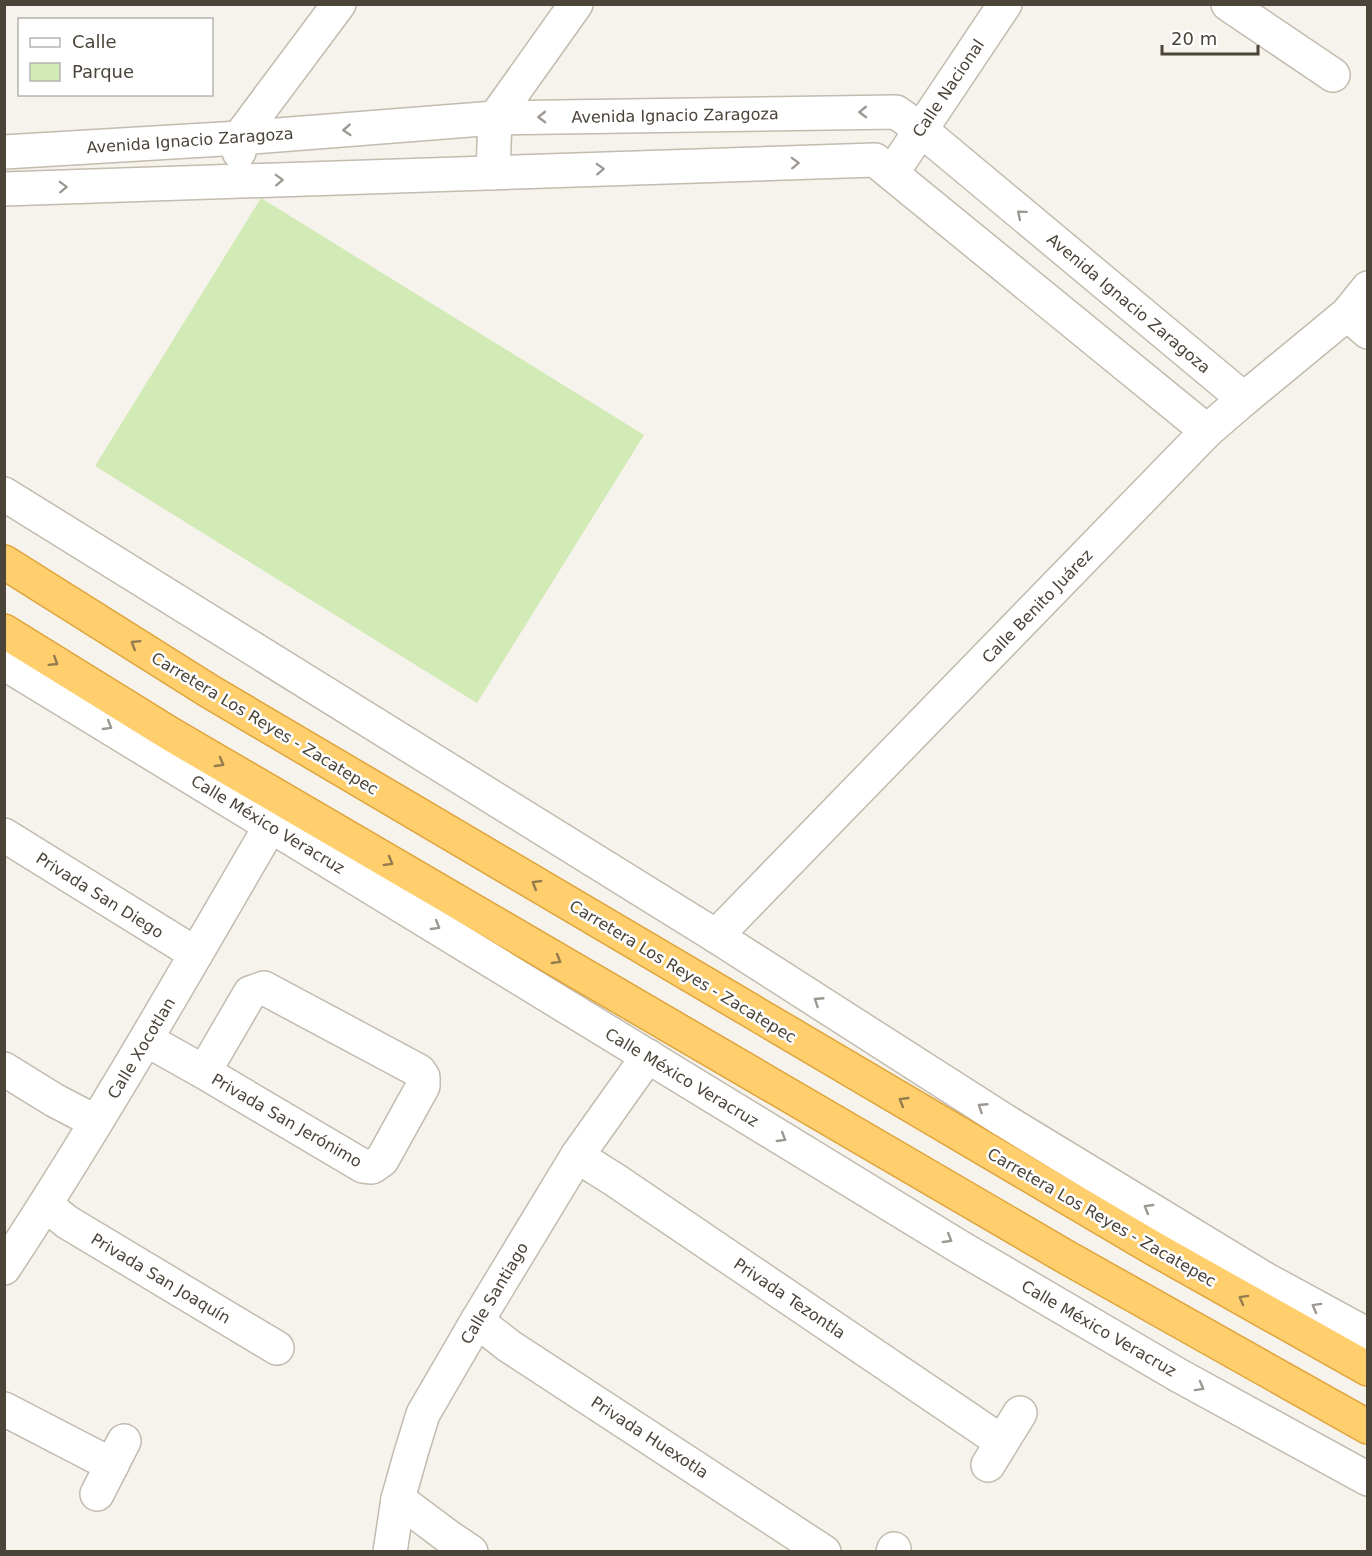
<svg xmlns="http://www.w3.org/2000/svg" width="1372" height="1556" font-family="'DejaVu Sans',sans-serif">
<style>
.green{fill:#d2eab5}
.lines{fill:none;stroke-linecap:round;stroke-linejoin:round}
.minor-casing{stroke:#c2bbae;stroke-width:36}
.highway-casing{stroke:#e0a43c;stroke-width:36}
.minor{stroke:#fff;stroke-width:33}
.highway{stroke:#ffcf6e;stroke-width:33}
.oneway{stroke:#9c9892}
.oneway2{stroke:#937c4e}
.labels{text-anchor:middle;stroke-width:5;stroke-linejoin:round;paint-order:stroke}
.street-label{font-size:16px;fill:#4b4439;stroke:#fff}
</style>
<rect width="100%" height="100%" fill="#f6f3ec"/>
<path class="green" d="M261,198L644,435L477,703L95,466Z"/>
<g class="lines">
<g class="minor-casing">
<g id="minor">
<path d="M1228,4L1333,75"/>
<path d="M4,152L239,138L495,118L896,112L920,129L1244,399"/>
<path d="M239,152V138L339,4"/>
<path d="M493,173L495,118L576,4"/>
<path d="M892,173L1005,4"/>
<path d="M4,189L875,160L1207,431"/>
<path d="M1347,314L1368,332"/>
<path d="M4,494L716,936L1005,1121L1265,1279L1368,1335"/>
<path d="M4,663L963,1249L1178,1375L1368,1479"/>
<path d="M4,835L196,954"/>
<path d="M716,936L1207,431L1244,399L1347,314L1368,288"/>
<path d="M147,1040L204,1072L363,1166L372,1167L382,1160L423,1086V1077L419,1071L264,988L250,993L204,1072"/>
<path d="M4,1069L54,1100L96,1122"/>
<path d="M577,1156L615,1180L1002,1442"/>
<path d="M46,1205L67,1222L277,1348"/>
<path d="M4,1268C99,1124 184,974 271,825"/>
<path d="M477,1321L509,1346L824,1552"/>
<path d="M4,1409L112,1465"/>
<path d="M988,1465L1020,1413"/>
<path d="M97,1494L124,1441"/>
<path d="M398,1499L446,1535L471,1552"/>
<path d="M390,1552L398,1499L411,1453L423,1414L477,1321L577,1156L648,1056"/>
<path d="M893,1552L894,1549"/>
</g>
</g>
<g class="highway-casing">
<g id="highway">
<path d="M4,562L209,691L1153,1248L1368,1369"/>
<path d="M4,631L172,735L1066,1257L1368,1427"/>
</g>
</g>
<use href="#minor" class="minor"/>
<use href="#highway" class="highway"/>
</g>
<defs><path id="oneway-chevron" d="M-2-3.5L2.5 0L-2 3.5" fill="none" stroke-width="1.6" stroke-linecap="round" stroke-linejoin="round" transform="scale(1.5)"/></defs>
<g class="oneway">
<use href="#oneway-chevron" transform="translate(863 112) rotate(179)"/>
<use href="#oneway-chevron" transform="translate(542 117) rotate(179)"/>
<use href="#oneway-chevron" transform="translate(347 130) rotate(176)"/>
<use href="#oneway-chevron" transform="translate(795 163) rotate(-2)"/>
<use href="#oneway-chevron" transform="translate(600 169) rotate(-2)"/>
<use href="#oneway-chevron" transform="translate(279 180) rotate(-2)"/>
<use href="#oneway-chevron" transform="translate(63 187) rotate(-2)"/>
<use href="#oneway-chevron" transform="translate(1021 214) rotate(-140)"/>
<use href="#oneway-chevron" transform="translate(108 726) rotate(31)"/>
<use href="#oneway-chevron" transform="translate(436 926) rotate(31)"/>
<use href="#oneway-chevron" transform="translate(818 1001) rotate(-147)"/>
<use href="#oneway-chevron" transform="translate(982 1107) rotate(-147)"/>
<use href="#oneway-chevron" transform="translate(782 1138) rotate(31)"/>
<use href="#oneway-chevron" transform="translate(1148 1208) rotate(-149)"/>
<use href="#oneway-chevron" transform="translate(948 1239) rotate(31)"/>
<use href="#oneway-chevron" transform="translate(1316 1307) rotate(-151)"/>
<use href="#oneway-chevron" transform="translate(1200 1387) rotate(29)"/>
</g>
<g class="oneway2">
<use href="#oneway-chevron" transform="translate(135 644) rotate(-148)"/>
<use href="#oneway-chevron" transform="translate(54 662) rotate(32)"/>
<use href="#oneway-chevron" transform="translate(220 763) rotate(30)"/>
<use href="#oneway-chevron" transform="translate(389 862) rotate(30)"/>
<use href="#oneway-chevron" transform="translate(536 884) rotate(-149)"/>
<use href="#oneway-chevron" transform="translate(557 960) rotate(30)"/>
<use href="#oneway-chevron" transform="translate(903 1101) rotate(-149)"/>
<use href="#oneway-chevron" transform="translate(1243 1299) rotate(-151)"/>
</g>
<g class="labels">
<g class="street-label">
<text transform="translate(948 88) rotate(-56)" y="6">Calle Nacional</text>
<text transform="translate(675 115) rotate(-1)" y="6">Avenida Ignacio Zaragoza</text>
<text transform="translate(190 140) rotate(-4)" y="6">Avenida Ignacio Zaragoza</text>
<text transform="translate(1129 303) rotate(40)" y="6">Avenida Ignacio Zaragoza</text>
<text transform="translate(1037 606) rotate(-46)" y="6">Calle Benito Juárez</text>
<text transform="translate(265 723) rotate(31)" y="6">Carretera Los Reyes - Zacatepec</text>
<text transform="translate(268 824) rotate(31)" y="6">Calle México Veracruz</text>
<text transform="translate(100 895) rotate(32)" y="6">Privada San Diego</text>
<text transform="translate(683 971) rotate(31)" y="6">Carretera Los Reyes - Zacatepec</text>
<text transform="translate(141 1048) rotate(-59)" y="6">Calle Xocotlan</text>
<text transform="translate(682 1077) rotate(31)" y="6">Calle México Veracruz</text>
<text transform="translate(287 1120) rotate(30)" y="6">Privada San Jerónimo</text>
<text transform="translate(1102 1217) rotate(30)" y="6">Carretera Los Reyes - Zacatepec</text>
<text transform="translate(161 1278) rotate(31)" y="6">Privada San Joaquín</text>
<text transform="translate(494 1293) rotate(-59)" y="6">Calle Santiago</text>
<text transform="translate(790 1298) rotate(34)" y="6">Privada Tezontla</text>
<text transform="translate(1099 1328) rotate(30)" y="6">Calle México Veracruz</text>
<text transform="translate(650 1437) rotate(33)" y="6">Privada Huexotla</text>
</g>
</g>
<rect width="1372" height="1556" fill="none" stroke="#4b4439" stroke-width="12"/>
<rect x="18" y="18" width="195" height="78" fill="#ffffff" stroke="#b7b4b0" stroke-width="1.5"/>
<rect x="30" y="38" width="30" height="9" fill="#ffffff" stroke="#b7b4b0" stroke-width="1.5"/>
<text x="72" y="48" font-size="18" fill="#4b4439">Calle</text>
<rect x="30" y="63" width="30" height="18" fill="#d2eab5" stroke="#b7b4b0" stroke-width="1.5"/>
<text x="72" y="78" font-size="18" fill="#4b4439">Parque</text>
<path d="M1162 45v9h96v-9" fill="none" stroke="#4b4439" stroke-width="3"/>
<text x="1171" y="45" font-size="18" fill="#4b4439" stroke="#ffffff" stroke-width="4.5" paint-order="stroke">20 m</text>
</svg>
